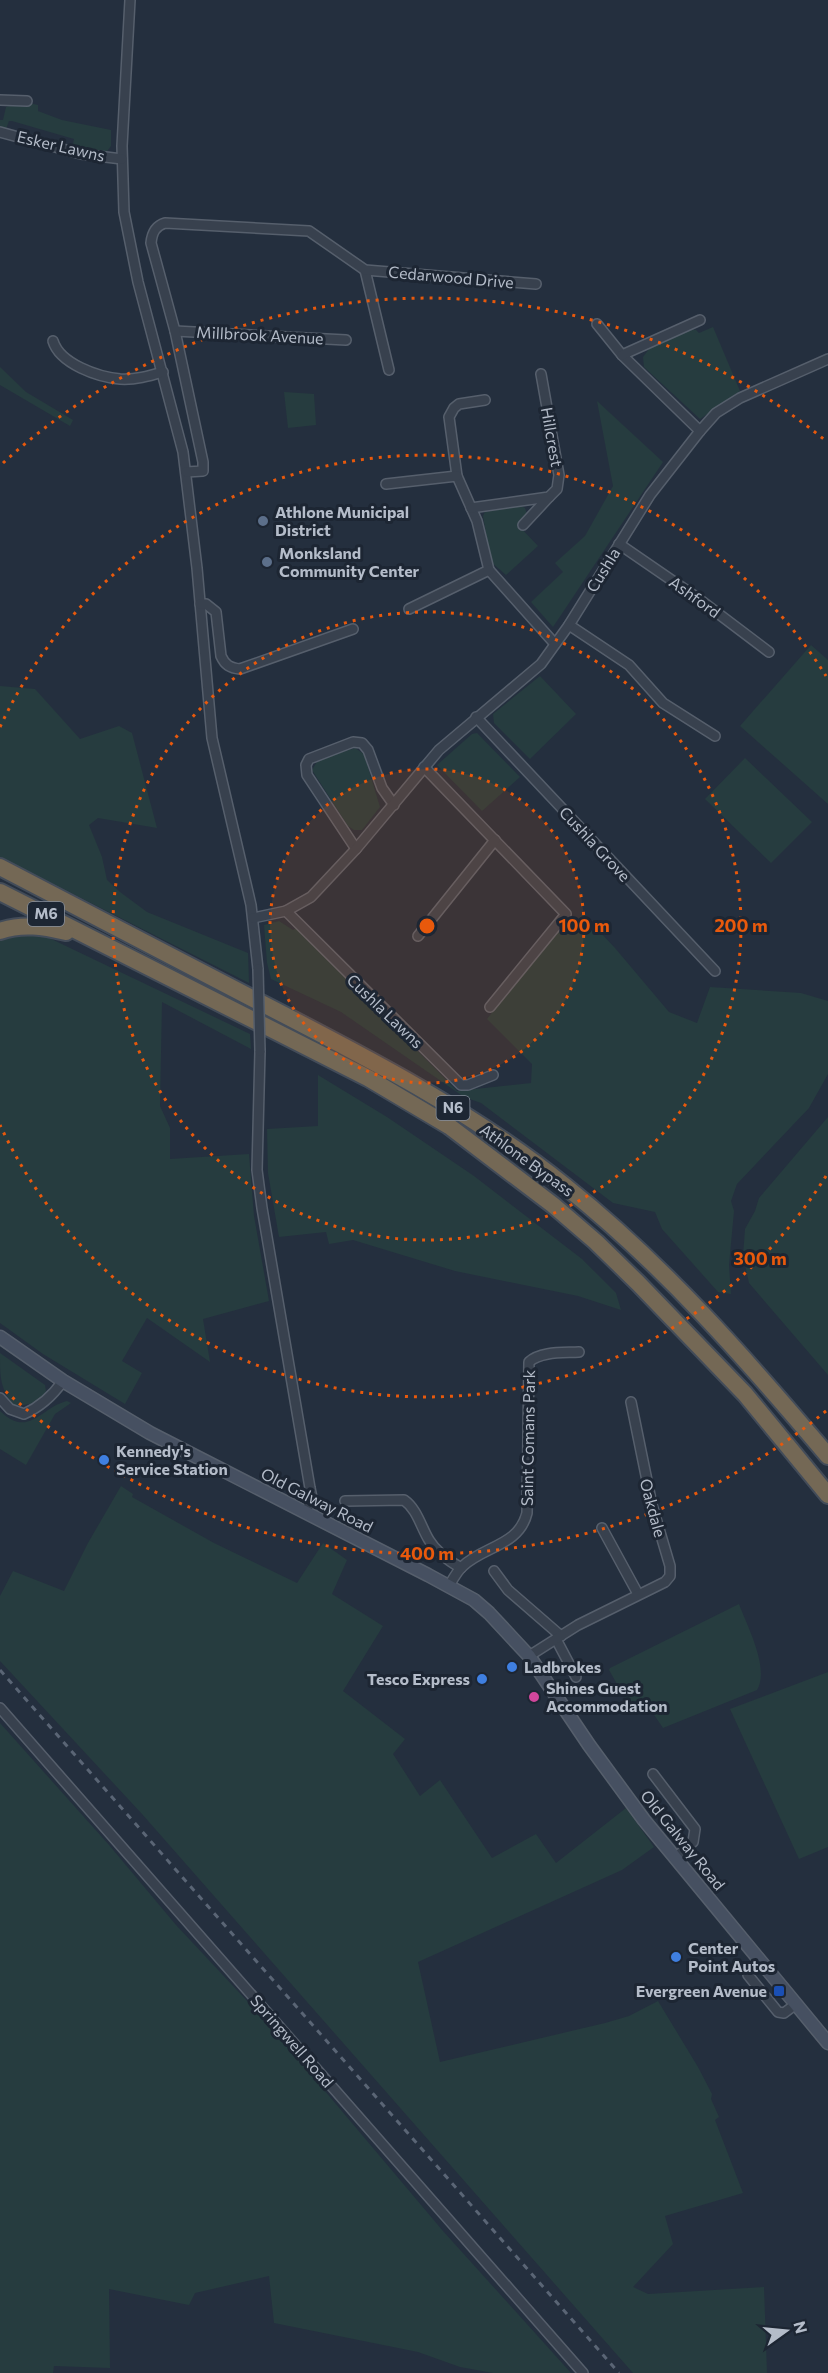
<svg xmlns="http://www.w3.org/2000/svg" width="828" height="2373" font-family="Commissioner,sans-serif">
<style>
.green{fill:#263c3f}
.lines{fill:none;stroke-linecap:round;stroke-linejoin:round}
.street-casing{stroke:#565f6c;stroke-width:12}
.secondary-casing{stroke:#565f6c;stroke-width:15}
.highway-casing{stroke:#434c59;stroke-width:20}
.street{stroke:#38414e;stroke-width:9}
.secondary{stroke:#465061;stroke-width:12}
.highway{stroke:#746855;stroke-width:16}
.rail{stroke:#5a6575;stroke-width:3;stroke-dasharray:6 6;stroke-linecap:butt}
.street-bridge-casing{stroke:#565f6c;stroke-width:12;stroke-linecap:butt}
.street-bridge{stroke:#38414e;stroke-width:9}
.ring{fill:none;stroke:#e8590c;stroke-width:3;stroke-dasharray:3 6}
.service-dot{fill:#5c6f8a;stroke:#1d2633;stroke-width:2}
.shop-dot{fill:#3f7fe0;stroke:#1d2633;stroke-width:2}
.hotel-dot{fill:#d1479c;stroke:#1d2633;stroke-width:2}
.transit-dot{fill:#1a4fb4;stroke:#1d2633;stroke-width:2}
.labels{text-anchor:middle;stroke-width:6;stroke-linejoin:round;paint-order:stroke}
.shield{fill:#1d2633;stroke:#878f9c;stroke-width:1.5}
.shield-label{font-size:15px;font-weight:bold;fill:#b4bcc9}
.street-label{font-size:16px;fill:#b4bcc9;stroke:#1d2633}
.poi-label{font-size:16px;font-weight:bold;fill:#b4bcc9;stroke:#1d2633;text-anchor:start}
.centre{fill:#e8590c;stroke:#1d2633;stroke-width:3}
.ring-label{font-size:18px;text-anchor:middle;font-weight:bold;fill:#e8590c;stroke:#1d2633;stroke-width:6;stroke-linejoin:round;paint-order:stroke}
</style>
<rect width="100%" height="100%" fill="#242f3e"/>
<g class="green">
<path d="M29,103L38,105V111L62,120L111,130V146L105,154L72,148L74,139L12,121H9L6,129L0,127V120H3L6,107L12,105L27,107Z"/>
<path d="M713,327L740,391L700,419L644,367L643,357L649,349L690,329L696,330L699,333Z"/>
<path d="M0,367L26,392L73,420L70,426L0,385Z"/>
<path d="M284,392L314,394L316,425L288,428Z"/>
<path d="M597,401L663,462L553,627L531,602L563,572L555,563L585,536L613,486Z"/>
<path d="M521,506L525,508L527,514L519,526L538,546L506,575L491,562L483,516L485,512Z"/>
<path d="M811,645L828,660V804L740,726Z"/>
<path d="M540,676L576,714L530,759L494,723L493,714Z"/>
<path d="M0,686L35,689L80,739L119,726L132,733L157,828L98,818L89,825L102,857L107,880L120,892L147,912L248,953L249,983L0,857Z"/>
<path d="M477,733L520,777L482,811L437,765L472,734Z"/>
<path d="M355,748L364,754L380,807L362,830H354L348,826L312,770L318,760Z"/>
<path d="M745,758L812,822L771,863L705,799Z"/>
<path d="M583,914L615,948L669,1012L697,1023L710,987L801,993L828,1001V1074L809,1108L737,1184L731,1201L734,1211L729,1265L731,1294L718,1292L662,1229L655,1212L613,1203L481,1103L464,1097L341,1012L271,979L267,963L264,925L279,921L293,930L297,928L457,1091L531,1083L532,1064L487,1019L564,920L570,926Z"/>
<path d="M13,933L45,936L250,1034L251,1049L162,1002L160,1106L170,1128V1159L249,1154L254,1216L269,1301L203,1319L210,1362L147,1318L122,1361L142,1373L125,1404L43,1354L0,1323V938Z"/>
<path d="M318,1075L387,1117L474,1176L582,1259L616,1293L621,1310L578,1296L455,1271L353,1240L329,1244L326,1232L279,1237L268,1173L267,1129L318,1126Z"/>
<path d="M828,1117V1375L749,1283L743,1256L745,1229L755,1211L759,1198Z"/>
<path d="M0,1353L45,1385L46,1391C36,1406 28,1404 14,1406C0,1387 0,1379 0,1353Z"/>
<path d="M67,1401L71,1403L55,1414L26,1465L0,1449V1411C29,1439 41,1407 67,1401Z"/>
<path d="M121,1486L133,1494L132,1497L214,1543L297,1583L323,1543L347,1560L332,1594L383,1626L343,1691L405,1739L393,1754L420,1796L440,1780L492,1858L536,1834L556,1863L626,1808L654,1847L622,1870L418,1962L440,2062L605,2023L629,2016L658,2001L698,2067L712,2094L711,2099L719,2117L715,2120L743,2193L665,2216L673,2244L633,2287L648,2294L764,2287L767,2373H633L142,1814L0,1661V1596L13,1571L64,1591L88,1543Z"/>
<path d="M739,1604C747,1626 770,1668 757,1690L663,1728L644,1700L630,1707L609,1670L610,1668Z"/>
<path d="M828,1672V1847L799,1859L730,1709Z"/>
<path d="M0,1723L109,1845L176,1925L265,2020L443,2231L571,2373H493L460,2367L418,2352L274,2323L269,2276L195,2293L189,2305L109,2289L110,2368L54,2366L53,2373H0Z"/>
</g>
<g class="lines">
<g class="street-casing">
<g id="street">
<path d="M130,0L122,146L124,212L138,282L183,452L197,568L212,738L251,905L258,969"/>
<path d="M0,100L27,101"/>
<path d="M0,132L81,154L122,159"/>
<path d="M365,270L389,370"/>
<path d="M597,324L622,355L700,431"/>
<path d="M175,331L346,340"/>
<path d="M53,341C60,364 98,377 120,379C135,380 149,376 163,372"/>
<path d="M622,355L700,320"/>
<path d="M485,400L459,404L454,408L449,417L457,476L477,521L489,570L555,644"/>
<path d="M186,472L203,471V462L175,331L151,243C152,233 155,226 165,223L309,231L365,270L536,284"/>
<path d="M386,484L457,476"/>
<path d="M471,508L549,497L557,489L559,475L541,374"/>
<path d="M523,525L549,497"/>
<path d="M619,544L699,599L769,652"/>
<path d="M200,604H206L216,612L221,656C225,665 230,668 240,669L353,629"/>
<path d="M409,609L489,570"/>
<path d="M569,625L629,665L663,703L715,736"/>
<path d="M476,717L715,971"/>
<path d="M424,767L566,914L490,1007"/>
<path d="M356,849L307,775L306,765L309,759L353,742L362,743L368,750L382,788L394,805"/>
<path d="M286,911L461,1085H468L493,1075"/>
<path d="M253,918L286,911L311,897L356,849L439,750L541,664L569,625L650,495L700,431L716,413L740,398L828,359"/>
<path d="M418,936L495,840"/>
<path d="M260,1051L257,1170L262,1208L310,1488L312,1498L306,1512"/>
<path d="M0,1398L10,1409L24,1414C40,1407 53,1395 63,1381"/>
<path d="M345,1501L404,1500C417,1509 421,1527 429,1540C436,1552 449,1561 461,1568"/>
<path d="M602,1528L638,1594"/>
<path d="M494,1571L508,1590L561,1636"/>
<path d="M449,1586C453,1579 457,1571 463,1566C484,1546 519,1546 527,1513L529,1362C541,1351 564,1353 579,1352"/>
<path d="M556,1639L576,1677"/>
<path d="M529,1656L578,1625L665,1582L670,1576V1566L652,1505L631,1402"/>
<path d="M0,1708L583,2373"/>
<path d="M653,1774L695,1829L693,1842L675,1858"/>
<path d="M748,1975L778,2012L784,2013L796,2004"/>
</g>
</g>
<g class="secondary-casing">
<path id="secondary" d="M0,1337L63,1381L150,1433L428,1575L474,1600L489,1613L529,1656L589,1745L644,1820L828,2043"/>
</g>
<g class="highway-casing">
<g id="highway">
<path d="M0,867C87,912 174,958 261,1003C366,1057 473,1112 565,1186C664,1265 747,1360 828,1456"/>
<path d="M0,892L368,1078L449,1126L553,1205L596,1242L638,1283L745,1394L828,1495"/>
<path d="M0,931C23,923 44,927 66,932"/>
</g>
</g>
<use href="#street" class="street"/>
<use href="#secondary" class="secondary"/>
<use href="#highway" class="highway"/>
<path class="rail" d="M0,1670L619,2373"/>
<g class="street-bridge-casing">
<path id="street-bridge" d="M258,969L260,1051"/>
</g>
<use href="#street-bridge" class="street-bridge"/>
</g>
<circle cx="427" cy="926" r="157" fill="#e8590c" fill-opacity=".12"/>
<g class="ring">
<circle cx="427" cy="926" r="157"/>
<circle cx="427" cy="926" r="314"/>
<path d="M826 1176A471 471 0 0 1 0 1125M0 727A471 471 0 0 1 826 676"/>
<path d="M826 1411A628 628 0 0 1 3 1389M3 463A628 628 0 0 1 826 441"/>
</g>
<g class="service-dot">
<circle cx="263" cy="521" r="6"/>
<circle cx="267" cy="562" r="6"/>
</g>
<g class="shop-dot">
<circle cx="104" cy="1460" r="6"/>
<circle cx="512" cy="1667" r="6"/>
<circle cx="482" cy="1679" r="6"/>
<circle cx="676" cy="1957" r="6"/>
</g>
<circle class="hotel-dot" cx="534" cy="1697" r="6"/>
<rect class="transit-dot" x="773" y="1985" width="12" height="12" rx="3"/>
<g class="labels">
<g class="shield">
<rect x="28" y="902" width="36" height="24" rx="4.5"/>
<rect x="436.5" y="1096" width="33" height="24" rx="4.5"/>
</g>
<g class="shield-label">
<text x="46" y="919">M6</text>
<text x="453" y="1113">N6</text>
</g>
<g class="street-label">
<text transform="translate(61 146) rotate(13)" y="6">Esker Lawns</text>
<text transform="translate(451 277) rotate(5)" y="6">Cedarwood Drive</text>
<text transform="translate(260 335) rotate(3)" y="6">Millbrook Avenue</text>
<text transform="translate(552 437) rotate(80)" y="6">Hillcrest</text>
<text transform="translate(603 570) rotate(-58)" y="6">Cushla</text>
<text transform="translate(695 597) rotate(36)" y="6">Ashford</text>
<text transform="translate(595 844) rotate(47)" y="6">Cushla Grove</text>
<text transform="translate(385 1011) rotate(44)" y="6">Cushla Lawns</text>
<text transform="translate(527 1160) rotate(36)" y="6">Athlone Bypass</text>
<text transform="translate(528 1438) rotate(-89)" y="6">Saint Comans Park</text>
<text transform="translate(317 1500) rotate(27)" y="6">Old Galway Road</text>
<text transform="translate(653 1508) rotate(75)" y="6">Oakdale</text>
<text transform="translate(683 1840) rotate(51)" y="6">Old Galway Road</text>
<text transform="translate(292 2041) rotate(49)" y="6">Springwell Road</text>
</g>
<g class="poi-label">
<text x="275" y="518">Athlone Municipal<tspan x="275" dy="18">District</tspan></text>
<text x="279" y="559">Monksland<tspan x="279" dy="18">Community Center</tspan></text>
<text x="116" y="1457">Kennedy's<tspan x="116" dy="18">Service Station</tspan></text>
<text x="524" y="1673">Ladbrokes</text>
<text x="470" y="1685" text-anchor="end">Tesco Express</text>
<text x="546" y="1694">Shines Guest<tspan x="546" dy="18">Accommodation</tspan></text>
<text x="688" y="1954">Center<tspan x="688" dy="18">Point Autos</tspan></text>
<text x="767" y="1997" text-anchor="end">Evergreen Avenue</text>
</g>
</g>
<circle cx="427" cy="926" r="9" class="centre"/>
<g class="ring-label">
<text x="584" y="932">100 m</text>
<text x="741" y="932">200 m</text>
<text x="760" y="1265">300 m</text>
<text x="427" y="1560">400 m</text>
</g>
<g transform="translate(786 2331) rotate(75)" stroke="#1d2633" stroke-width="4.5" paint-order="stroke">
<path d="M0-4.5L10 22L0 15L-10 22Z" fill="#b4bcc9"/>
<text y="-9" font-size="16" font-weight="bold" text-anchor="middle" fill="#b4bcc9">N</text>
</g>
</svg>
